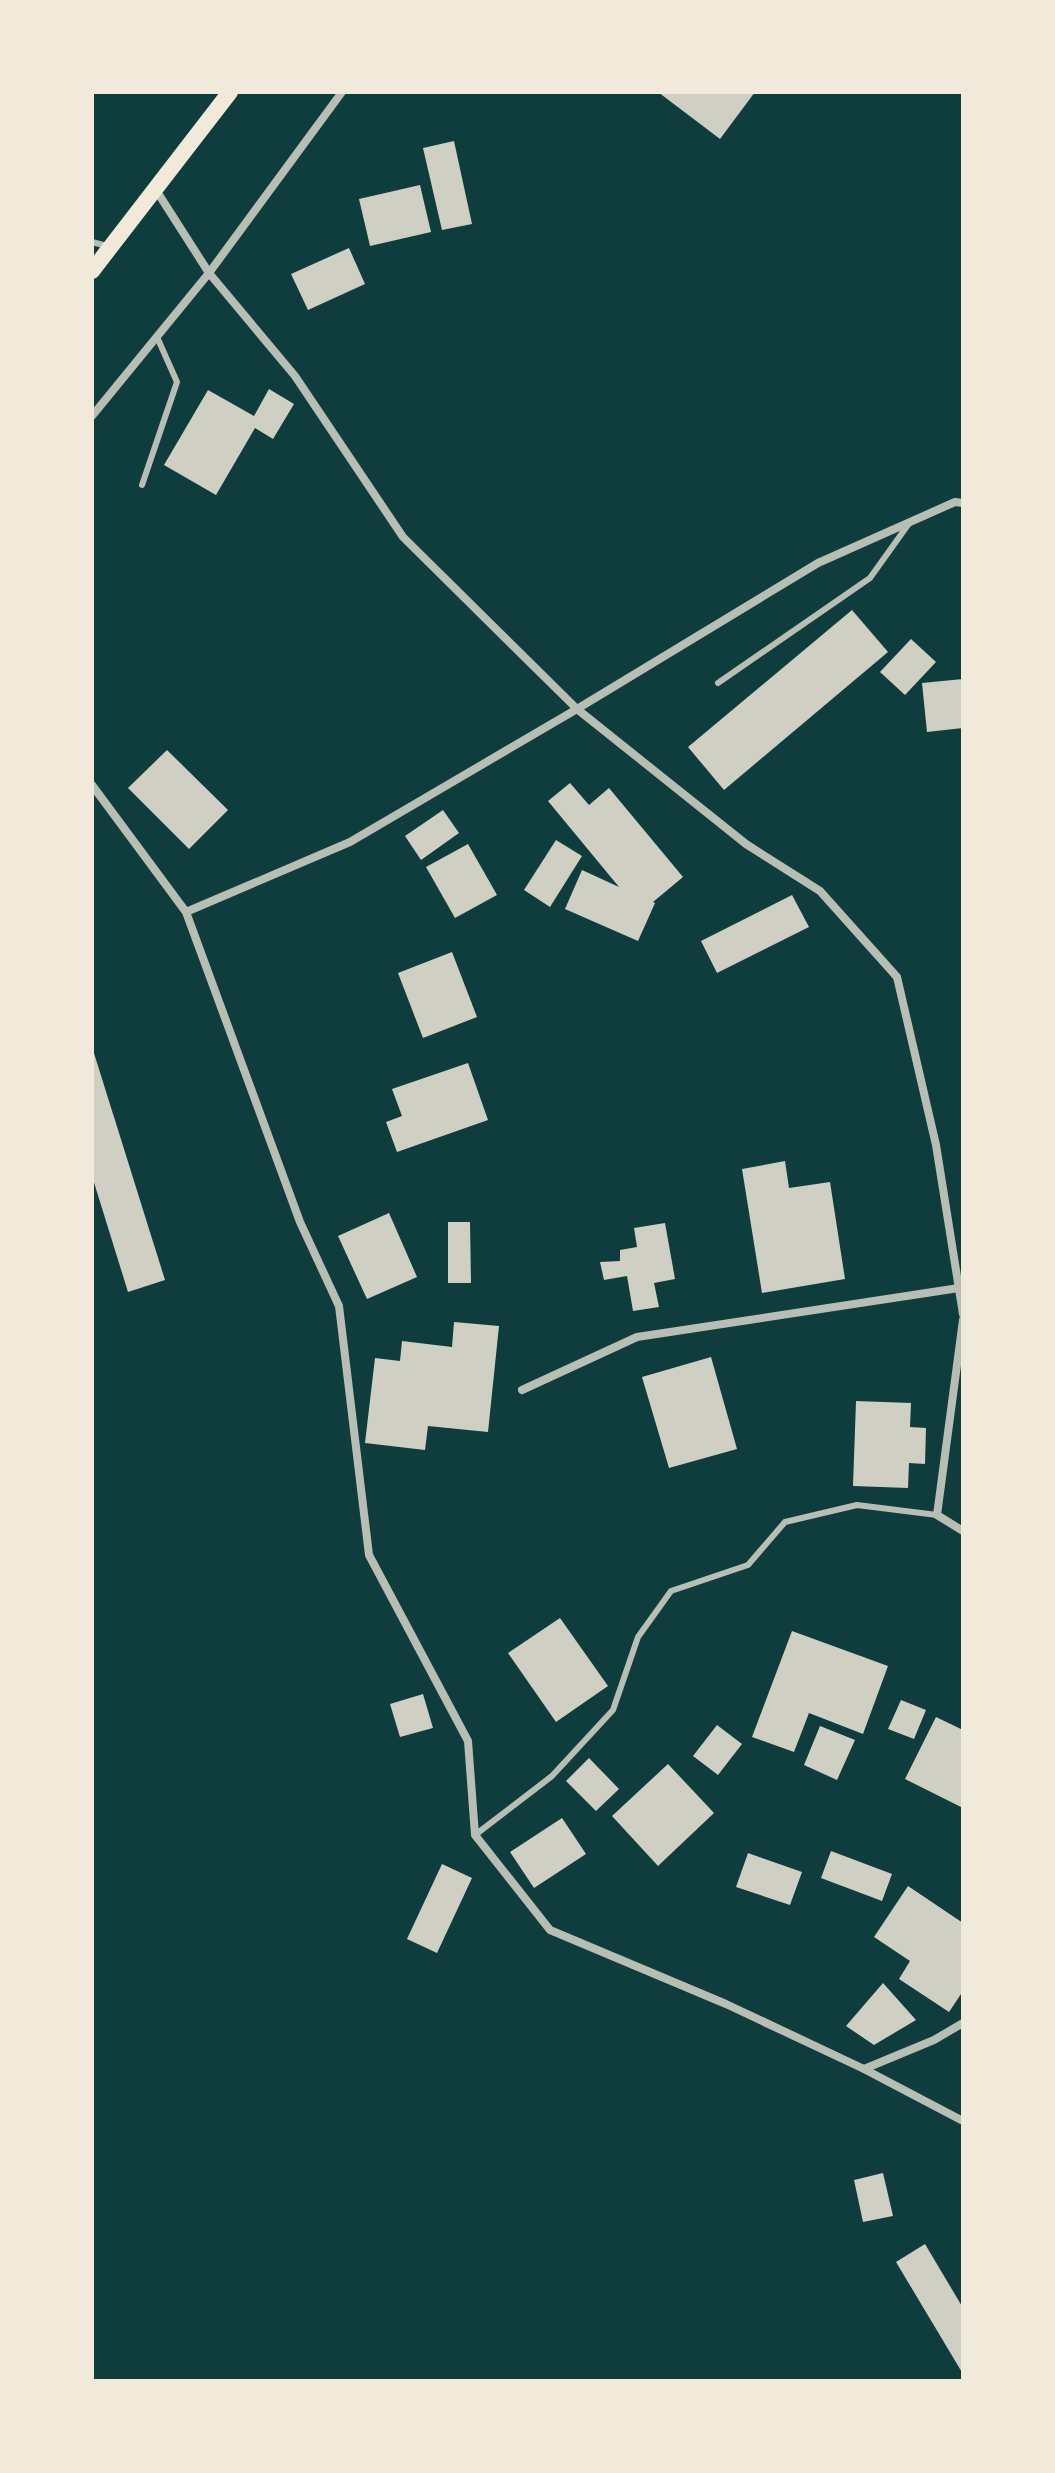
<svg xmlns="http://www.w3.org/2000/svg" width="1055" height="2473" font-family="Cabin,sans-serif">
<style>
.building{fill:#cfcfc3}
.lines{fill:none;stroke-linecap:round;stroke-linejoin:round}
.service{stroke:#b8beb3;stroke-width:6}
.minor{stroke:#b8beb3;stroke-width:8}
.secondary{stroke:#f1e9da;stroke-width:16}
</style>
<rect width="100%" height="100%" fill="#0f3d3e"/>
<g class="building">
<path d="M658,92H755L720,139Z"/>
<path d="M454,141L472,224L442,230L423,148Z"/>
<path d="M420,185L431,232L370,246L359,199Z"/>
<path d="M349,248L365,284L308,310L291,274Z"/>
<path d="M269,389L294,404L273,439L255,428L216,495L164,465L208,390L254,416Z"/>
<path d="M852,610L888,652L724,790L688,747Z"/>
<path d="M911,639L936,662L905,695L880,672Z"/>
<path d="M963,679V728L927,732L922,683Z"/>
<path d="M167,750L228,810L189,849L128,788Z"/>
<path d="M570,783L589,805L609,788L683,877L653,902L655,903L638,941L565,909L582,870L619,887L548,801Z"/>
<path d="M443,810L459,833L421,860L405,836Z"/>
<path d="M556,840L582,856L550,907L524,890Z"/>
<path d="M468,844L497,895L455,918L426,867Z"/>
<path d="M792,895L809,927L717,973L701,941Z"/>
<path d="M452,952L477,1017L423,1038L398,973Z"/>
<path d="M93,1050L165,1280L128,1292L92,1176Z"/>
<path d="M468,1063L488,1120L397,1152L386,1122L402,1116L392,1089Z"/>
<path d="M785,1161L789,1188L830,1182L845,1279L762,1293L742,1169Z"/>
<path d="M389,1213L417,1277L367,1299L338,1236Z"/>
<path d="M448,1222H470L471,1283H448Z"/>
<path d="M665,1223L675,1279L654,1283L659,1307L633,1311L627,1276L604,1280L600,1262L620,1261V1250L637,1247L634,1228Z"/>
<path d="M454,1322L499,1326L488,1432L428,1426L425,1450L365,1443L375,1358L400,1361L402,1341L452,1347Z"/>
<path d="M711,1357L737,1449L669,1468L642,1377Z"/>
<path d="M856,1401L911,1403L910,1427L926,1428L925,1464L909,1463L908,1488L853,1486Z"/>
<path d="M560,1618L608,1686L556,1722L508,1653Z"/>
<path d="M792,1631L888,1666L863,1734L809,1713L794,1752L752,1737Z"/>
<path d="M423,1694L433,1728L400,1737L390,1704Z"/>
<path d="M901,1700L926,1710L914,1739L888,1729Z"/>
<path d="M936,1717L963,1730V1808L905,1779Z"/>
<path d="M717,1725L742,1744L718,1775L693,1756Z"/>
<path d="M820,1726L855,1740L837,1780L804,1765Z"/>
<path d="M589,1758L619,1789L596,1811L566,1781Z"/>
<path d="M668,1764L714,1813L658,1866L612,1816Z"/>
<path d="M562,1818L586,1854L534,1888L510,1852Z"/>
<path d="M831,1851L892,1874L882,1901L821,1878Z"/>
<path d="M748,1853L802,1872L790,1905L736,1887Z"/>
<path d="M442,1864L472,1878L437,1953L407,1939Z"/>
<path d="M908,1886L963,1923V1991L949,2012L899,1979L910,1961L874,1937Z"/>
<path d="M883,1983L916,2020L874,2045L846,2026Z"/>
<path d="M883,2173L893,2216L863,2222L854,2180Z"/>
<path d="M925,2244L963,2308V2374L896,2262Z"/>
</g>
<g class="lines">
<g class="service">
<path d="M92,242L107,246"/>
<path d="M142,485L177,382L157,337"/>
<path d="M718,683L870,578L910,522"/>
<path d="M475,1835L552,1776L613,1710L638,1637L671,1591L748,1565L785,1522L857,1505L937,1515"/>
</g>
<g class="minor">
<path d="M156,190L209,273L295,376L403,537L577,709L746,844L820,891L897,977L936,1145L963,1314"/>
<path d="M92,416L209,273L342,92"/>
<path d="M92,785L186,912L300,1222L339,1306L369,1555L468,1741L475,1835L550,1930L726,2004L864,2069L934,2040L963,2023"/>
<path d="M186,912L350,842L577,709L818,563L955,502L963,503"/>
<path d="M963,1320L937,1515L963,1531"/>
<path d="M522,1390L637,1337L959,1288"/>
<path d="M864,2069L963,2121"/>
</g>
<path class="secondary" d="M92,271L230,92"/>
</g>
<rect width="1055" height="2473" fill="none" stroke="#f1e9da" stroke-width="188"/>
</svg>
